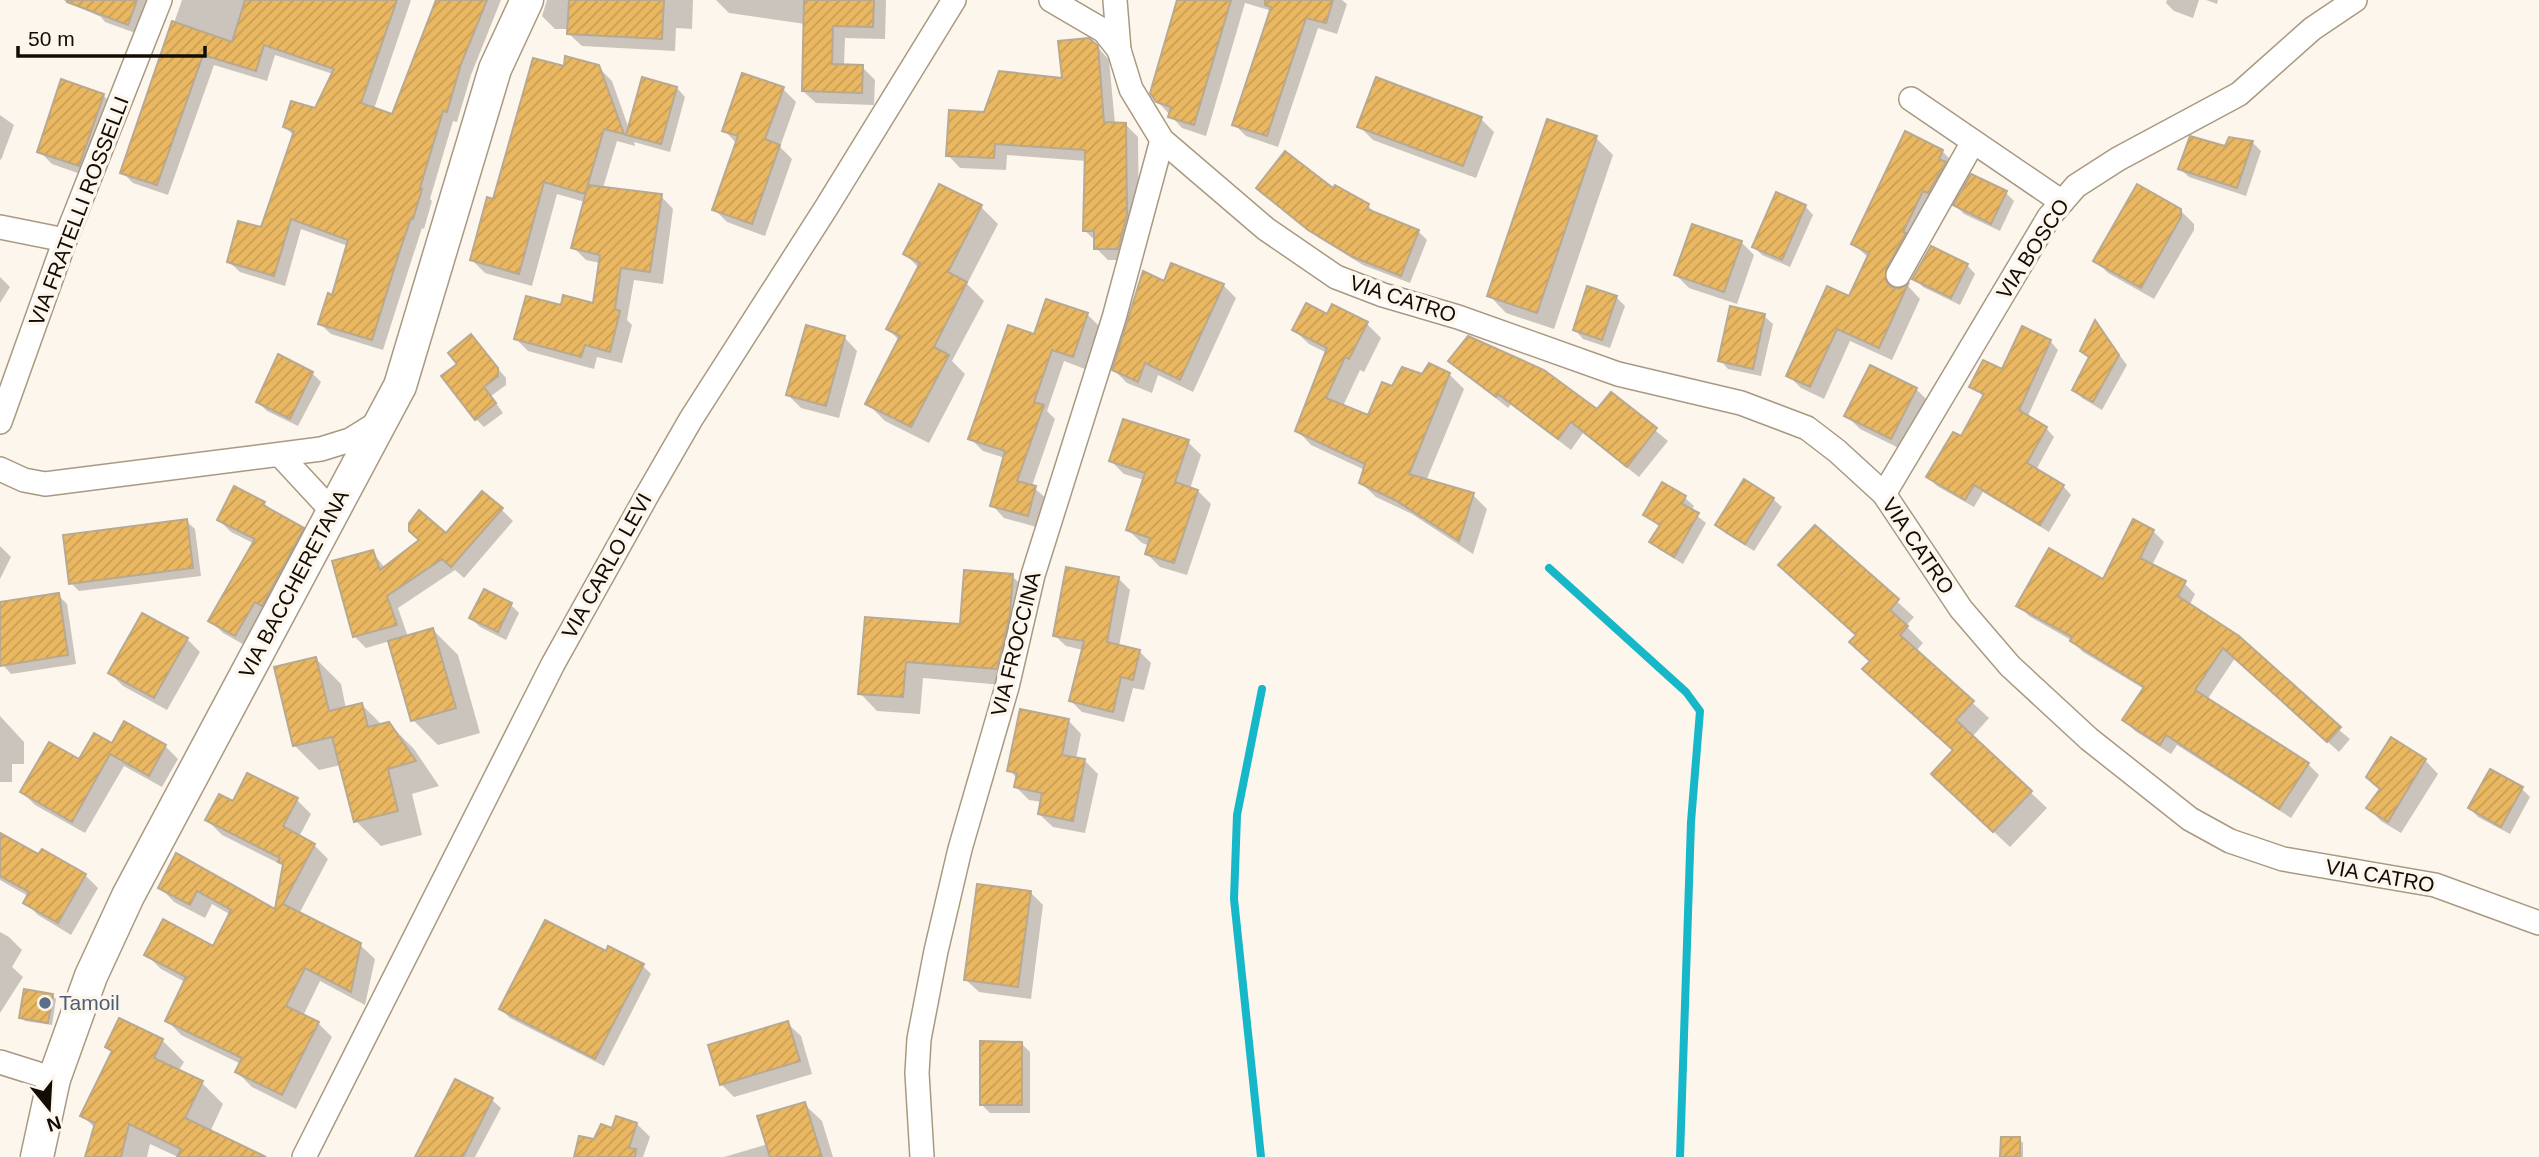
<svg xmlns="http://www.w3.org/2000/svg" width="2539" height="1157" font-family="Arial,sans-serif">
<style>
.shadow{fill:#0003}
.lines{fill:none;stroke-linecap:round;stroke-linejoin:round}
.stream{stroke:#15b7c8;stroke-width:8}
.building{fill:url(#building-hatch);stroke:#b8a990;stroke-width:2}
.street-casing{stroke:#a99981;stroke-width:26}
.secondary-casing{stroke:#a99981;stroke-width:35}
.street{stroke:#fff;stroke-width:23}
.secondary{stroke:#fff;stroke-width:32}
.service-dot{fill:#5c6f8a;stroke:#fdf6ec;stroke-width:2.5}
.labels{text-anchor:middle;stroke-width:7;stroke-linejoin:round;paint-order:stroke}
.street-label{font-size:21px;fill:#120c05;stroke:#fdf6ec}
.service-label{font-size:21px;fill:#4e5e75;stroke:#fdf6ec;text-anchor:start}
</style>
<defs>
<pattern id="building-hatch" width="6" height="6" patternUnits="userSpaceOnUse" patternTransform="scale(1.75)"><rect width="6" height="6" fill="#ebb862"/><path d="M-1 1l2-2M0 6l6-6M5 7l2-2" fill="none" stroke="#c89d54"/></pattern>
</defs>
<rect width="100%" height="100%" fill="#fdf6ec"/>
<g class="shadow">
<path d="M63,0H151L138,34L105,22L101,17Z"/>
<path d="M182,0H411L374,109L393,116L438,0H501L471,75L457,122L453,121L430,199L432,201L424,229L422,228L410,265L383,350L331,334L320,324L334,297L348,246L301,229L285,286L240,272L229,262L262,229L294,136L285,127L316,110L333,74L275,55L267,81L214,65L168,195L133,183L122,172Z"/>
<path d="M547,0H693L692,29L676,28L675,51L582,46L568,33L569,29H555L542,16Z"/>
<path d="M716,0H886L885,39L845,38L844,66L862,67L875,80L874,105L816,103L803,91L805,24L729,13Z"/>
<path d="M1179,0H1342L1347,4L1337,34L1318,28L1278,147L1246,136L1234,124L1272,11L1245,3L1206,136L1182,128L1157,101Z"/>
<path d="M2167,0H2199L2193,18L2174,11L2166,3Z"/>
<path d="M2206,0H2218L2217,4Z"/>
<path d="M1094,43L1109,60L1115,124L1126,125L1138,137L1139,228L1130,260H1108L1096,248V241L1085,231L1086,161L1007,155L1006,170L960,168L948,155L985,114L1064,80Z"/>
<path d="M598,67L612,81L629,129L677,88L685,97L670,152L634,142L635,146L617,141L603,188L661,196L673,209L663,284L634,280L627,320L632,325L622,363L597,357L594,369L528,351L516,339L562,307L594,305L600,263L586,260L573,247L585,202L557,194L532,286L485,273L472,260L494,201L566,69Z"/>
<path d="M783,89L796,102L780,147L792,159L765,236L727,222L714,209L737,144L724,130Z"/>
<path d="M103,95L116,108L92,178L52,164L39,151Z"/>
<path d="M0,115L14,125L1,160L0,159Z"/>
<path d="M1481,119L1494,132L1476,178L1373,140L1359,126Z"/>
<path d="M1596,138L1613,155L1554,329L1506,313L1489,295Z"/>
<path d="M2252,142L2261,151L2246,196L2189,177L2180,169L2226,148Z"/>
<path d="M1942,151L1955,164L1898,282V291L1908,286L1920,299L1892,360L1850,341L1824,399L1801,388L1788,375L1850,298L1869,258L1853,244Z"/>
<path d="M1334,190L1368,206L1377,215L1418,231L1427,240L1410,283L1363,265L1319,238L1267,197Z"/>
<path d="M2006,193L2014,201L2000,231L1964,214L1955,205Z"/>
<path d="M1805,206L1813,215L1790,267L1762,255L1754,247Z"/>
<path d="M981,207L998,224L967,284L984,301L952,361L965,374L929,443L885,421L868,404L900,341L888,329L919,268L905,254Z"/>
<path d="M2180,210L2194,224V230L2154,299L2108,273L2095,260Z"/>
<path d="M1741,242L1754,255L1737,304L1689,288L1676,275Z"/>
<path d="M1967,265L1975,274L1960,305L1923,287L1914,278Z"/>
<path d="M0,277L10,287L0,303Z"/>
<path d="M1165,283L1223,285L1236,298L1193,392L1158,375L1152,393L1127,383L1114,370Z"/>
<path d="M1616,297L1625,306L1610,348L1583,339L1575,330Z"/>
<path d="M1087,314L1100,327L1085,369L1064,361L1047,411L1055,419L1032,486L1048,500L1040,528L1004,518L992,505L1005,458L983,451L970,438L1035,337Z"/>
<path d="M1328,316L1367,324L1381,338L1364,372L1360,370L1343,406L1369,417L1393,389L1422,376L1449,374L1464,389L1426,481L1473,495L1487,509L1473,554L1412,514L1376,497L1361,483L1365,470L1311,445L1297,430L1327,353L1309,344L1294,330Z"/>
<path d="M1764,316L1773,324L1761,376L1728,369L1720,360Z"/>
<path d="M2095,323L2127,365L2102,410L2082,398L2074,390L2090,359L2082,351Z"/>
<path d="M471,336L506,378V385L491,396L503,413L484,427L476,419L459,365Z"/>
<path d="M844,337L857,351L839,418L801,408L788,395Z"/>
<path d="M2050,341L2058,350L2027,418L2046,428L2054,437L2036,470L2063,486L2071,495L2049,532L1983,492L1974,507L1937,486L1928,477L1961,439L1984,397L1972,386L2003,371Z"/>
<path d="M1450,361L1597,412L1611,394L1668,441L1639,477L1583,433L1571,450L1511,404L1508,408Z"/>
<path d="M312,373L321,382L298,426L267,411L258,402Z"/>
<path d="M1916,389L1929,402L1905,451L1860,429L1847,416Z"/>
<path d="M1188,442L1201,455L1190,489L1198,491L1211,504L1187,575L1160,567L1147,554L1150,546L1142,543L1128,530L1144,480L1124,474L1111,461Z"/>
<path d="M1662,484L1685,498L1694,506L1691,511L1706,523L1683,564L1660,550L1651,542L1660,527L1645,515Z"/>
<path d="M1773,499L1782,507L1754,551L1725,533L1717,525Z"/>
<path d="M264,503L273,512L303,529L315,541L248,647L223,633L211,621L255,544L231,532L219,520Z"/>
<path d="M501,509L513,521L464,578L455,570L398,608L408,637L433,630L458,655L480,733L438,745L413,720L390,641L366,648L354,636L372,552L385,568Z"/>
<path d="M186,521L195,529L201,576L79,591L71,583Z"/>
<path d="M1815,527L1914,617L1906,626L1923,643L1916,651L1989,718L1972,737L2047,808L2010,847L1949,790L1954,751L1880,685L1858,636Z"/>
<path d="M2153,531L2164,542L2152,565L2184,583L2195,594L2189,606L2350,739L2339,752L2235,658L2207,700L2308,764L2319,775L2291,818L2177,745L2171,754L2135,731L2124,720L2144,689L2083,652L2071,640L2029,616L2019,605L2103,581Z"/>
<path d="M0,546L11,557L0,579Z"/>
<path d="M1012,576L1030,593L1014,686L923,678L920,714L877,711L860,693L866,619L961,626Z"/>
<path d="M1118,578L1130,590L1119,646L1139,651L1151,663L1144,690L1133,688L1124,722L1082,712L1071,701L1083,650L1066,646L1054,635Z"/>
<path d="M58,595L67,604L76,664L11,674L3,665L0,648V604Z"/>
<path d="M511,605L519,613L506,640L480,627L471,618Z"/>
<path d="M187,639L200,652L167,710L123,686L110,673Z"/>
<path d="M316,659L341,684L346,709L362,705L382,725L389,724L414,749L439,786L412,794L422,835L381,846L356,821L341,765L319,770L294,745Z"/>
<path d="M0,716L24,742V764H12V782H0Z"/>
<path d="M1068,720L1081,734L1076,759L1085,761L1098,774L1085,833L1053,827L1039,814L1042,802L1029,800L1016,787L1018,779L1009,770Z"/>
<path d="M2391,740L2425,760L2438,774L2401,833L2381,821L2368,808L2382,790Z"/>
<path d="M112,746H165L178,759L162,787L124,766L85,833L35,805L22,792Z"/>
<path d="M2522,789L2530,797L2510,834L2478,817L2470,808Z"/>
<path d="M297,800L311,814L299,837L314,845L328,859L299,914L360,945L375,959L365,1005L320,981L303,1016L318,1023L332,1037L296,1109L252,1087L237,1072L241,1064L181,1035L167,1020L185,982L161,969L146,954L214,949L231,915L212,904L205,918L174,902L160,887L176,856L276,912L284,866L222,835L207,820L234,804Z"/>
<path d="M0,845L39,857L85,875L98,888L71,935L38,915L25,902L28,896L0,880Z"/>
<path d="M1030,892L1043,905L1031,999L979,992L965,979Z"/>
<path d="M0,932L9,937L22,950L12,967L23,977L0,1013Z"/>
<path d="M606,953L643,966L651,974L604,1066L510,1018L501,1009Z"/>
<path d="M52,995L56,999L52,1025L25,1021L21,1017Z"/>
<path d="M120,1020L162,1040L184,1062L179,1070L202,1083L223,1104L210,1132L255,1157H178L150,1144L147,1157H87L95,1128L83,1116L113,1053L107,1047Z"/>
<path d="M787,1023L801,1036L812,1074L734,1097L721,1084Z"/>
<path d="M1022,1044L1030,1052V1113H990L981,1104Z"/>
<path d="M456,1081L492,1100L501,1108L475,1157H417Z"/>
<path d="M804,1104L822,1121L833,1157H724L768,1144Z"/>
<path d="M637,1124L650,1137L643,1157H576L613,1130Z"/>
<path d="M2019,1139L2023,1143V1157H2002Z"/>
</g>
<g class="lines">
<g class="stream">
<path d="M1549,568L1686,692L1700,711L1691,822L1680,1157"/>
<path d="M1261,1157L1234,899L1237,815L1262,689"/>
</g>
</g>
<g class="building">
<path d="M67,0H137L128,25L67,2Z"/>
<path d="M245,0H397L361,103L392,114L436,0H487L461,64L447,112L443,111L420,188L422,189L413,219L411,218L399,253L372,340L318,324L328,293L332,295L348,240L291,219L274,276L227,262L238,221L261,227L294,131L283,127L291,101L315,108L334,69L264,45L256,71L203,55L157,185L120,173L172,21L232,42Z"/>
<path d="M569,0H664L662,39L567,34Z"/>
<path d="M804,0H874L873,27L833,26L832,64L863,65L862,93L802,91Z"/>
<path d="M1177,0H1231L1194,125L1168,117L1171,107L1156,102L1150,93Z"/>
<path d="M1265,0H1333L1326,23L1306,18L1267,136L1232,125L1271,7L1265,5Z"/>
<path d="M1089,38L1098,46L1104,122L1126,123L1127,215L1118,249H1094V231H1083L1085,150L995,144L994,158L946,156L949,110L984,112L999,71L1062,78L1058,41Z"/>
<path d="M565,56L599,65L624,134L604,129L585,194L544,182L519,274L470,260L487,197L493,199L533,58L564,66Z"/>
<path d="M742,73L784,87L765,139L780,145L752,224L712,210L738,136L722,131Z"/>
<path d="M642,77L677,87L661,144L626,135Z"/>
<path d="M1376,77L1482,117L1463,166L1357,127Z"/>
<path d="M61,79L104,94L79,166L37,152Z"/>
<path d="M1547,119L1597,136L1537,313L1487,296Z"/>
<path d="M1905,131L1943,150L1939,159L1946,162L1928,193L1923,191L1903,232L1906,233L1886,269V281L1891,287L1899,289L1908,284L1879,348L1837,329L1810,387L1786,376L1827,286L1849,296L1869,253L1851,244Z"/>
<path d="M2190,136L2225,146L2229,137L2253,141L2237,188L2178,169Z"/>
<path d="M1285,151L1333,188L1335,185L1369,204L1367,209L1419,230L1401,276L1353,257L1308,230L1256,188Z"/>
<path d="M1971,174L2007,191L1991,224L1953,205Z"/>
<path d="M939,184L982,205L948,272L967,282L934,347L949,355L911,427L865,404L900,336L886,329L920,263L903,254Z"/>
<path d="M2137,184L2181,209V217L2141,288L2093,261Z"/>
<path d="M588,185L662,194L650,272L621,268L615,309L620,311L610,352L585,345L581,357L514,339L526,296L561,305L563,295L593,303L600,255L571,248Z"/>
<path d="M1776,192L1806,205L1782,260L1752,247Z"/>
<path d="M1692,224L1742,241L1724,292L1674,275Z"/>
<path d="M1931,246L1968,264L1951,298L1912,279Z"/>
<path d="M1171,263L1224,284L1180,380L1145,363L1138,382L1112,370L1143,271L1164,281Z"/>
<path d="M1587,286L1617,296L1602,340L1573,330Z"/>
<path d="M1046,299L1088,313L1073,357L1052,350L1034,402L1044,405L1017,481L1036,486L1028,516L990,506L1005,451L968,439L1008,325L1034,334Z"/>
<path d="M1306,303L1327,314L1332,304L1368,322L1349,359L1345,357L1326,398L1368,415L1382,382L1392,386L1402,367L1422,374L1429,363L1450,373L1409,474L1474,493L1459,541L1395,500L1359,483L1365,464L1295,431L1327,348L1292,330Z"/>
<path d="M1730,306L1765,314L1753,369L1718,361Z"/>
<path d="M2095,320L2119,355L2093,402L2072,390L2089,357L2080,351Z"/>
<path d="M806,325L845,336L826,406L786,395Z"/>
<path d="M2022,326L2051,340L2019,410L2047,427L2027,463L2064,485L2040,525L1974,485L1965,500L1926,477L1953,432L1961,436L1984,394L1969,387L1983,360L2002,369Z"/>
<path d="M471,334L498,368V376L484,387L496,403L475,420L441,376L457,364L448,353Z"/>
<path d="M1468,336L1544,370L1597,409L1611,392L1657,428L1627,467L1571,422L1558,439L1498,394L1496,397L1448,361Z"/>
<path d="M278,354L313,372L290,419L256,402Z"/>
<path d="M1870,365L1917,388L1891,439L1844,416Z"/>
<path d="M1123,419L1189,440L1175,482L1198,490L1174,563L1145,554L1150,538L1126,530L1145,473L1109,461Z"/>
<path d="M1744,479L1774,498L1745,544L1715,525Z"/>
<path d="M1662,482L1686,496L1682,504L1699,513L1674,557L1649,542L1660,525L1643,515Z"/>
<path d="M234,486L265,502L263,505L304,528L262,606L255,602L235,636L208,621L255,539L217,520Z"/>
<path d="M482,491L503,508L451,567L442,559L387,596L397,625L353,637L332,561L373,550L380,570L419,540L409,531V523L419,510L446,533Z"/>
<path d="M187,519L193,568L69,584L63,535Z"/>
<path d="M2133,519L2154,530L2140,558L2186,581L2178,596L2239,636L2341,727L2327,742L2223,648L2195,690L2309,763L2279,809L2166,735L2160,745L2122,720L2144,687L2070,641L2072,637L2016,606L2049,548L2103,579Z"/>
<path d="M1815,525L1899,599L1890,610L1908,626L1900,635L1974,701L1956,720L2032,791L1993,832L1931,774L1953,750L1862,669L1870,661L1849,642L1856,635L1778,565Z"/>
<path d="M1066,567L1119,577L1107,642L1140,650L1133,680L1121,677L1113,712L1069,701L1084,641L1053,636Z"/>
<path d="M964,570L1013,574L1010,614L997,669L906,662L903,697L858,694L865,617L960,624Z"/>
<path d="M484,589L512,603L498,632L469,618Z"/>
<path d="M59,593L68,655L0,666V602Z"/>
<path d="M142,613L188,638L154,698L108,673Z"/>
<path d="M433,628L456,708L411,721L388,641Z"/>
<path d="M316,657L329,711L362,703L368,727L389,722L416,761L388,769L398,811L354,822L332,737L293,746L274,667Z"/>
<path d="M1020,709L1069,719L1062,755L1085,759L1073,821L1038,814L1042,793L1014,787L1017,773L1007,771Z"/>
<path d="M124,721L166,745L149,776L110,754L72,822L20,792L49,742L79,759L94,733L112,743Z"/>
<path d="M2391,737L2426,759L2388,822L2366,808L2380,789L2366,777Z"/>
<path d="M2490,769L2523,787L2501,827L2468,808Z"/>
<path d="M247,773L298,798L283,826L315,844L283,904L361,943L351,992L305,968L286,1006L319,1022L282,1095L235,1072L242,1058L165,1021L186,977L144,955L163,919L213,946L231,910L197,891L190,905L158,888L176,853L275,909L283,864L278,862L280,858L205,820L219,794L233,801Z"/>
<path d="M0,833L38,854L42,849L86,874L58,923L23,903L29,892L0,876Z"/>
<path d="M977,884L1031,891L1018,987L964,980Z"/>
<path d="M545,920L606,951L608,946L644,964L595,1059L499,1009Z"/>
<path d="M24,989L53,994L48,1023L19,1018Z"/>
<path d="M119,1018L163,1039L154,1058L203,1081L185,1118L266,1157H177L181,1149L129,1124L121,1157H85L95,1123L80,1116L112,1051L105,1047Z"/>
<path d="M788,1021L800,1061L720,1085L708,1045Z"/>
<path d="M980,1041L1022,1042V1105H980Z"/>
<path d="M455,1079L493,1098L463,1157H415Z"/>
<path d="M805,1102L822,1157H770L757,1116Z"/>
<path d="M616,1116L637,1123L629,1148L636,1149L635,1157H574L579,1136L594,1139L601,1124L612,1128Z"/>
<path d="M2001,1137H2020V1157H2000Z"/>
</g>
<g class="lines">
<g class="street-casing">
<g id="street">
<path d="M1051,0L1104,31L1119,50"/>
<path d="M1115,0L1119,50L1131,89L1162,140L1266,229L1336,277L1383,295L1458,317L1618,374L1741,403L1807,428L1837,451L1884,494L1961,609L2010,666L2089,739L2190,819L2230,841L2283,859L2435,885L2539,923"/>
<path d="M1911,99L2062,202"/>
<path d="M0,227L65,240"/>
<path d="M1898,275L1973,142"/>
<path d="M0,422L65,240L160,0"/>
<path d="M281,456L333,512"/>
<path d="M0,469L24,480L45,484L321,449L350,440L379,422"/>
<path d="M1884,494L2049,217L2076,186L2118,159L2239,94L2312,29L2355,0"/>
<path d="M0,1062L54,1079"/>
<path d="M304,1157L553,664L646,497L691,419L826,208L954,0"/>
<path d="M922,1157L917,1073L919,1039L936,951L960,849L1007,687L1033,575L1114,318L1162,140"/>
</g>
</g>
<g class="secondary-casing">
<path id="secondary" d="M37,1157L54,1079L91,976L128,896L400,386L495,69L527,0"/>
</g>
<use href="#street" class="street"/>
<use href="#secondary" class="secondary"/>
</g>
<circle class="service-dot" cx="45" cy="1003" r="7"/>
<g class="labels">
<g class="street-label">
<text transform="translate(79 211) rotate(-69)" y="7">VIA FRATELLI ROSSELLI</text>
<text transform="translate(2033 249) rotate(-57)" y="7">VIA BOSCO</text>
<text transform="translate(1403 299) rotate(18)" y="7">VIA CATRO</text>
<text transform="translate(1918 546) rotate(56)" y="7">VIA CATRO</text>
<text transform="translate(607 566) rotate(-61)" y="7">VIA CARLO LEVI</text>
<text transform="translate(294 584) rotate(-62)" y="7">VIA BACCHERETANA</text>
<text transform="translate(1016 644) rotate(-76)" y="7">VIA FROCCINA</text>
<text transform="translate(2380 876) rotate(10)" y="7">VIA CATRO</text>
</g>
<g class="service-label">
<text x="59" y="1010">Tamoil</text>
</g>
</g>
<g transform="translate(49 1108) rotate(162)" stroke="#fdf6ec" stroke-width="5" paint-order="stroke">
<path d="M0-5L12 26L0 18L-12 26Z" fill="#120c05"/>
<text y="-10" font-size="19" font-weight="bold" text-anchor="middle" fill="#120c05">N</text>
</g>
<path d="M18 46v10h187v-10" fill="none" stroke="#120c05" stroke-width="3.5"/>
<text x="28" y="46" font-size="21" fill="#120c05" stroke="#fdf6ec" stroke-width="5" paint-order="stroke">50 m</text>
</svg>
